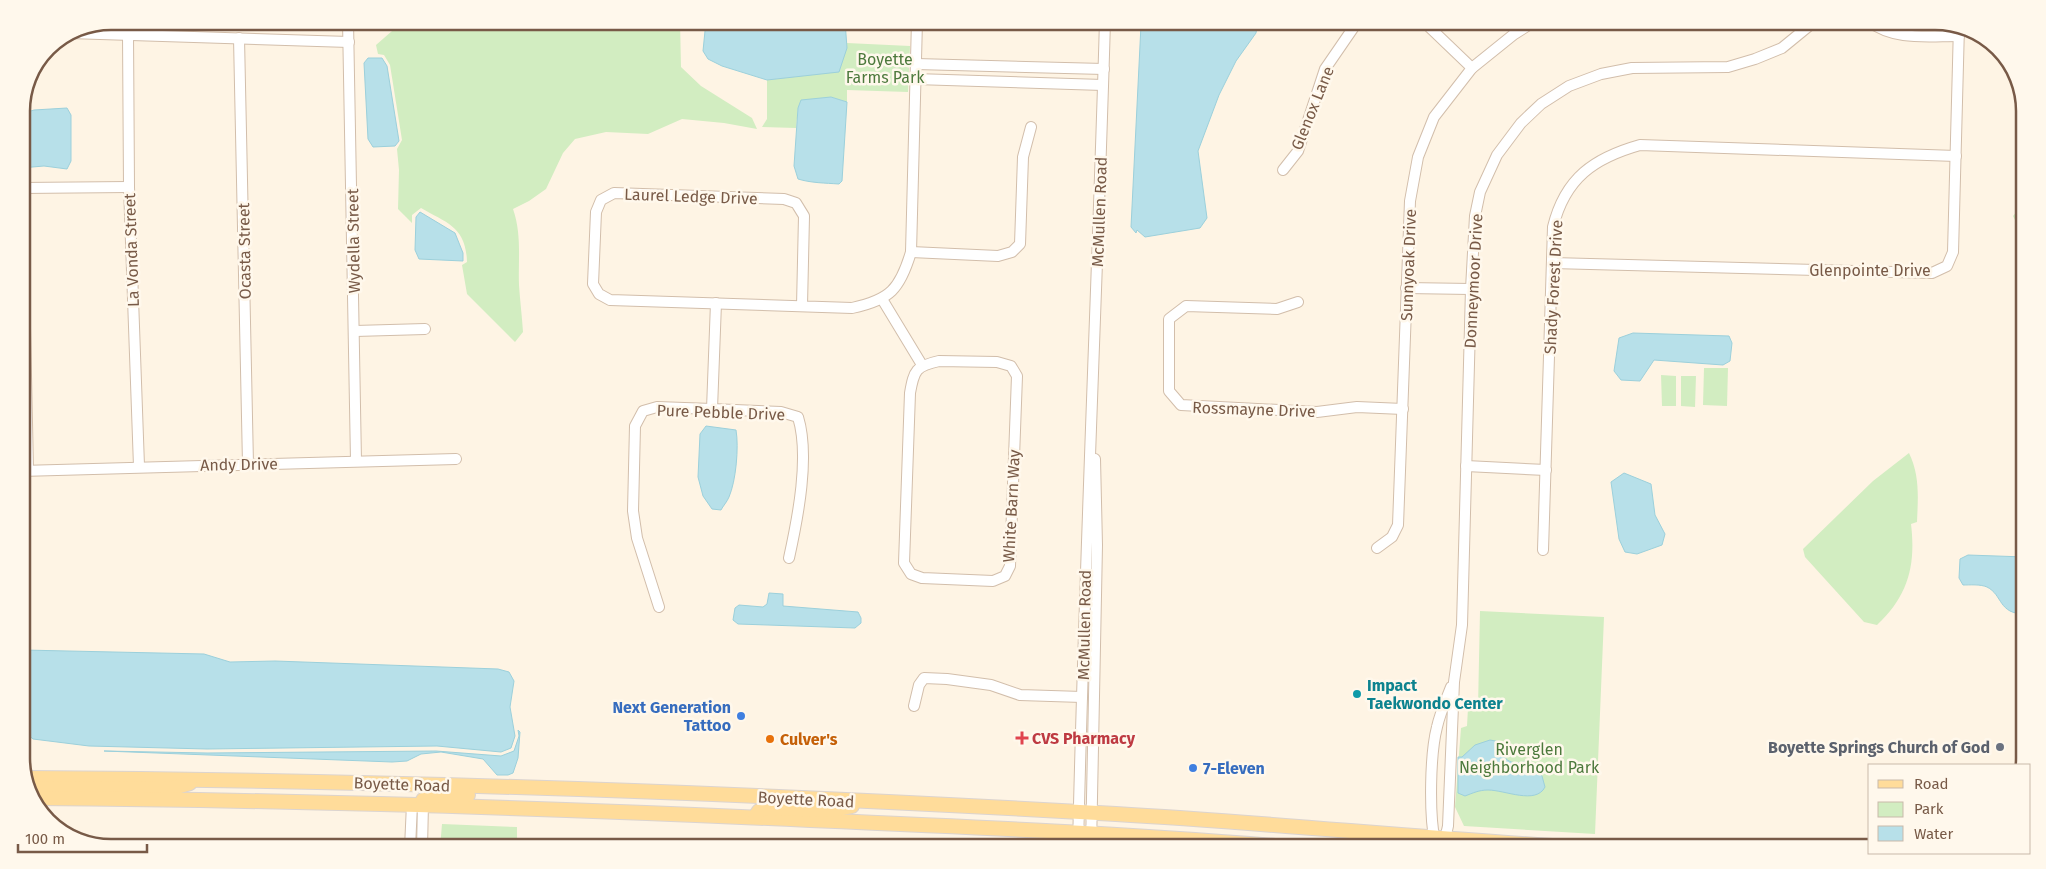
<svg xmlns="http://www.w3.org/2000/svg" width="2046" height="869" font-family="'Fira Sans',sans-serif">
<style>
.green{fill:#d2edc1}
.water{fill:#b7e0e9;stroke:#9cd0db}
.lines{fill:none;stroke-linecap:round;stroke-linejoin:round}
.minor-casing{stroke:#d2beab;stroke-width:12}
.major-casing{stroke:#dcd4cf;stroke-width:16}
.minor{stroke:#fff;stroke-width:10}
.major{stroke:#ffdc9a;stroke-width:14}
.culture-dot{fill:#0f9aa8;stroke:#fff8ec;stroke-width:2}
.shop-dot{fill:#3f7fe0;stroke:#fff8ec;stroke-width:2}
.health-dot{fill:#e0444e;stroke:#fff8ec;stroke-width:2}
.food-dot{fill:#e8710a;stroke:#fff8ec;stroke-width:2}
.worship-dot{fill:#6b7280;stroke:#fff8ec;stroke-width:2}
.labels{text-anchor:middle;stroke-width:5;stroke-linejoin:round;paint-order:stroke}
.park-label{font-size:16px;fill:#4c793c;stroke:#fff8ec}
.street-label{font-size:16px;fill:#785a47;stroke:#fff8ec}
.culture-label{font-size:16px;font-weight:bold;fill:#0d838f;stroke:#fff8ec;text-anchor:start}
.shop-label{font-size:16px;font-weight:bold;fill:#366cbe;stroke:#fff8ec;text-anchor:end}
.health-label{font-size:16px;font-weight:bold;fill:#be3a42;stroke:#fff8ec;text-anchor:start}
.food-label{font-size:16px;font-weight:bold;fill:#c56008;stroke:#fff8ec;text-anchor:start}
.worship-label{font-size:16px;font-weight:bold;fill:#5b616d;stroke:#fff8ec;text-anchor:end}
.rim{fill:none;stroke:#785a47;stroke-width:2.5}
</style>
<rect width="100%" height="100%" fill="#fef4e4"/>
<g class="green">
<path d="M398,21H680L681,67L701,86L752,118L757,129L724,123L682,119L648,134L606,132L575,139L563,153L546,189L529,201L513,209C522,235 518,259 519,285C520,301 522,316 523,332L515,342L467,294L462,265L467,262C466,227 447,223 421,208L412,215V223L398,209L399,170L397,149L402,140L390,65L384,55L378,54L376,45L400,24Z"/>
<path d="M847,43L910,46L908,92L847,90V102L831,97L798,108L796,128L762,127L767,119V80L824,73L847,48Z"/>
<path d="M2025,202V240L2013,216Z"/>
<path d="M1704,368H1728L1727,406L1703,405Z"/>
<path d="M1661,375L1676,376V406H1662Z"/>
<path d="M1681,376H1696L1695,407L1681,406Z"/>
<path d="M1909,453C1920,476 1918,497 1917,522L1911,524C1916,566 1908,596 1877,625L1864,622L1805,557L1803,549L1873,481Z"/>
<path d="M1480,611L1604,617L1595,834L1464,826L1455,807L1461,728L1467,726L1468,708H1478Z"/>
<path d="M442,824L517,827V848H440Z"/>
</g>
<g class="water">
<path d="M706,21H845L847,48L839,72L767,80L722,66L708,59L703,51Z"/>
<path d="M1149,21H1258L1256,33L1236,61L1219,95L1198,151L1207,218L1200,228L1145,237L1137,230L1136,233L1131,227L1141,25Z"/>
<path d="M368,58H382L387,66L399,141L395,146L373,147L368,139L364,63Z"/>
<path d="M831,97L847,102L842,181L839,184C825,183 811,183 798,179L794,166L798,108L801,100Z"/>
<path d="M67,108L71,115V161L67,169L44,166L21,168V114L34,110Z"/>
<path d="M420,212L455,233L463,253V261L419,259L415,250L416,217Z"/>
<path d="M1633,333L1729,336L1732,343L1730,361L1723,365L1654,360L1640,381L1621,380L1614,371L1619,338Z"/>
<path d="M706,426L736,430C739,447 736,481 729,497C727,502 723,506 721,510L712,509L703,496L698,477L700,434Z"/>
<path d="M1624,473L1651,484L1655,515L1665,534L1662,545L1637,554L1625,552L1619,539L1611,482Z"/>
<path d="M1968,555L2025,557V614C1998,614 2003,595 1987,587C1980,584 1970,585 1963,585L1959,578L1960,559Z"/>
<path d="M769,593L783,594V606L858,612L861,618V623L855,628L738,624L733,620L735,608L739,605L763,607L767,604Z"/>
<path d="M23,650L204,654L230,662L275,661L498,669L509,672L514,681L510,707L515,736L511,748L501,752L437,746L207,749L89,746L33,739L21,729V651Z"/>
<path d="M518,730L520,732L518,758L513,773L508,775H497L483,759L441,752L421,754L407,761L392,762L104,751L207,753L436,751L501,756L514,751L519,736Z"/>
<path d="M1490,740L1501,742C1499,759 1512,767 1527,761L1542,776L1545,787C1536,805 1505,790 1488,790C1479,790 1473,793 1465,796L1458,793V757H1462L1475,745Z"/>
</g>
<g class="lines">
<g class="minor-casing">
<g id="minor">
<path d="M348,21L356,461"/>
<path d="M1423,21L1472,68"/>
<path d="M1868,21C1895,41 1926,36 1959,36"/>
<path d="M69,33L349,42"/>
<path d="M128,34L129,187L139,466"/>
<path d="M239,38L248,464"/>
<path d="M916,64L1104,69"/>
<path d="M915,79L1103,85"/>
<path d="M1283,170L1298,151L1325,69L1358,21"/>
<path d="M21,188L129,187"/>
<path d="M22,188L28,469"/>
<path d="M911,252L998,256L1012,252L1020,244L1023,157L1031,127"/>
<path d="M1552,263L1932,273L1947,266L1953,252L1959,26"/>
<path d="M1406,288L1471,289"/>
<path d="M882,299L922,365"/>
<path d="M1298,302L1277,309L1186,306L1169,319V391L1181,405L1317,412L1357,407L1403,409"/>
<path d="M802,306L804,216L796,203L784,199L614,193L601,200L596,212L593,284L599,294L610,300L852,308C890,300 900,289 911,252L917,21"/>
<path d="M355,331L425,329"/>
<path d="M939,361L997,362L1011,366L1017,376L1010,566L1005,576L993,581L922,578L911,574L904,563L910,393C914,370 916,366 939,361Z"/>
<path d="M712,409L716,303"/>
<path d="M1466,466L1546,470"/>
<path d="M21,471L456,459"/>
<path d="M1377,548L1392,537L1398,525L1410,201L1418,157L1434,117L1472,68L1513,35L1535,21"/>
<path d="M1543,550L1553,227C1565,178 1594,158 1640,145L1956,156"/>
<path d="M659,607L637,538L633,511L635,426L643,411L657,407L712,409L781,412L798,417C810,456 798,517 789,558"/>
<path d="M914,706L919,685L924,678L947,679L991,685L1020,695L1082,697"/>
<path d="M1435,842C1429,815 1430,754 1437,727C1440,713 1446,700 1451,687"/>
<path d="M410,848L412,804"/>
<path d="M422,848L423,804"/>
<path d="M1078,848C1084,572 1097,297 1105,21"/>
<path d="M1091,848L1097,545L1095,459"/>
<path d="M1443,848L1448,826L1454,682L1462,625L1471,289L1475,216L1480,192L1497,155L1521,123L1541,104L1569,86L1601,74L1632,68L1728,67L1755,59L1782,48L1815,21"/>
</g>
</g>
<g class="major-casing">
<g id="major">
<path d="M27,778C390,780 753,793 1116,814C1272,823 1429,839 1585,848"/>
<path d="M31,788L163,789L173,788L190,783"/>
<path d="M34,798C293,800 551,808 810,820C973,827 1136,834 1299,848"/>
<path d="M423,800L439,795H468"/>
<path d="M755,817L759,811L767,808L830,810L852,806"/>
</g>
</g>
<use href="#minor" class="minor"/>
<use href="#major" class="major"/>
</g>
<circle class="culture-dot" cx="1357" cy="694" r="5"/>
<g class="shop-dot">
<circle cx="741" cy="716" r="5"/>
<circle cx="1193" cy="768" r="5"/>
</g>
<path class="health-dot" d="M1019.5 730.5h5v5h5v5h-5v5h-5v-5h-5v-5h5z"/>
<circle class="food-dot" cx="770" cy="739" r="5"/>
<circle class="worship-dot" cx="2000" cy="747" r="5"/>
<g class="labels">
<g class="park-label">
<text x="885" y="65">Boyette<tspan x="885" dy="18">Farms Park</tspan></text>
<text x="1529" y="755">Riverglen<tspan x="1529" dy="18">Neighborhood Park</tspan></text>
</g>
<g class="street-label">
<text transform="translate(1312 108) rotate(-68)" y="6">Glenox Lane</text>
<text transform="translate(691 196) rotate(2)" y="6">Laurel Ledge Drive</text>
<text transform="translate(1099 212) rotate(-88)" y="6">McMullen Road</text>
<text transform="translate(353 241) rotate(-91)" y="6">Wydella Street</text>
<text transform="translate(131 250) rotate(-92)" y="6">La Vonda Street</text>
<text transform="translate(244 251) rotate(-91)" y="6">Ocasta Street</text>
<text transform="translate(1408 265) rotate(-88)" y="6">Sunnyoak Drive</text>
<text x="1870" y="276">Glenpointe Drive</text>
<text transform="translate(1473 281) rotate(-87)" y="6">Donneymoor Drive</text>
<text transform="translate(1553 287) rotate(-87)" y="6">Shady Forest Drive</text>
<text transform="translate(1254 409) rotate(2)" y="6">Rossmayne Drive</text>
<text transform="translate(721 412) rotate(2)" y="6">Pure Pebble Drive</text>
<text transform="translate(239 464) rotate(-1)" y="6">Andy Drive</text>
<text transform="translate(1011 506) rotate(-87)" y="6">White Barn Way</text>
<text transform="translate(1084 625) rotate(-89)" y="6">McMullen Road</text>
<text transform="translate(402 784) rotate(2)" y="6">Boyette Road</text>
<text transform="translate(806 799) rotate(3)" y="6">Boyette Road</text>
</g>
<g class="culture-label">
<text x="1367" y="691">Impact<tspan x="1367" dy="18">Taekwondo Center</tspan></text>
</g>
<g class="shop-label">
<text x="731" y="713">Next Generation<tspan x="731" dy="18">Tattoo</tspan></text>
<text x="1203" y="774" text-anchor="start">7-Eleven</text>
</g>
<g class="health-label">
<text x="1032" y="744">CVS Pharmacy</text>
</g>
<g class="food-label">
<text x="780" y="745">Culver's</text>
</g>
<g class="worship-label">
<text x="1990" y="753">Boyette Springs Church of God</text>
</g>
</g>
<path d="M0 0H2046V869H0ZM111 30H1935A81 81 0 0 1 2016 111V758A81 81 0 0 1 1935 839H111A81 81 0 0 1 30 758V111A81 81 0 0 1 111 30Z" fill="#fff8ec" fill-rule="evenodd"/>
<path class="rim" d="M111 30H1935A81 81 0 0 1 2016 111V758A81 81 0 0 1 1935 839H111A81 81 0 0 1 30 758V111A81 81 0 0 1 111 30Z"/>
<rect x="1868" y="764" width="162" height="90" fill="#fff8ec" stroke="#c9b9aa"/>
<rect x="1878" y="780" width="25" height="8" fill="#ffdc9a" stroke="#c9b9aa"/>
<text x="1914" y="789" font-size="15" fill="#785a47">Road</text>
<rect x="1878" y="802" width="25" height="15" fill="#d2edc1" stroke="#c9b9aa"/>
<text x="1914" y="814" font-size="15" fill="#785a47">Park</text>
<rect x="1878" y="826" width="25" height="15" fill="#b7e0e9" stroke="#c9b9aa"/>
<text x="1914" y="839" font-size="15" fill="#785a47">Water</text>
<path d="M18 844v8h129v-8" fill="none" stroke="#785a47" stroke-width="2.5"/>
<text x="25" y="844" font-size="15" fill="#785a47" stroke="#fff8ec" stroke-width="4" paint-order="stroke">100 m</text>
</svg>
